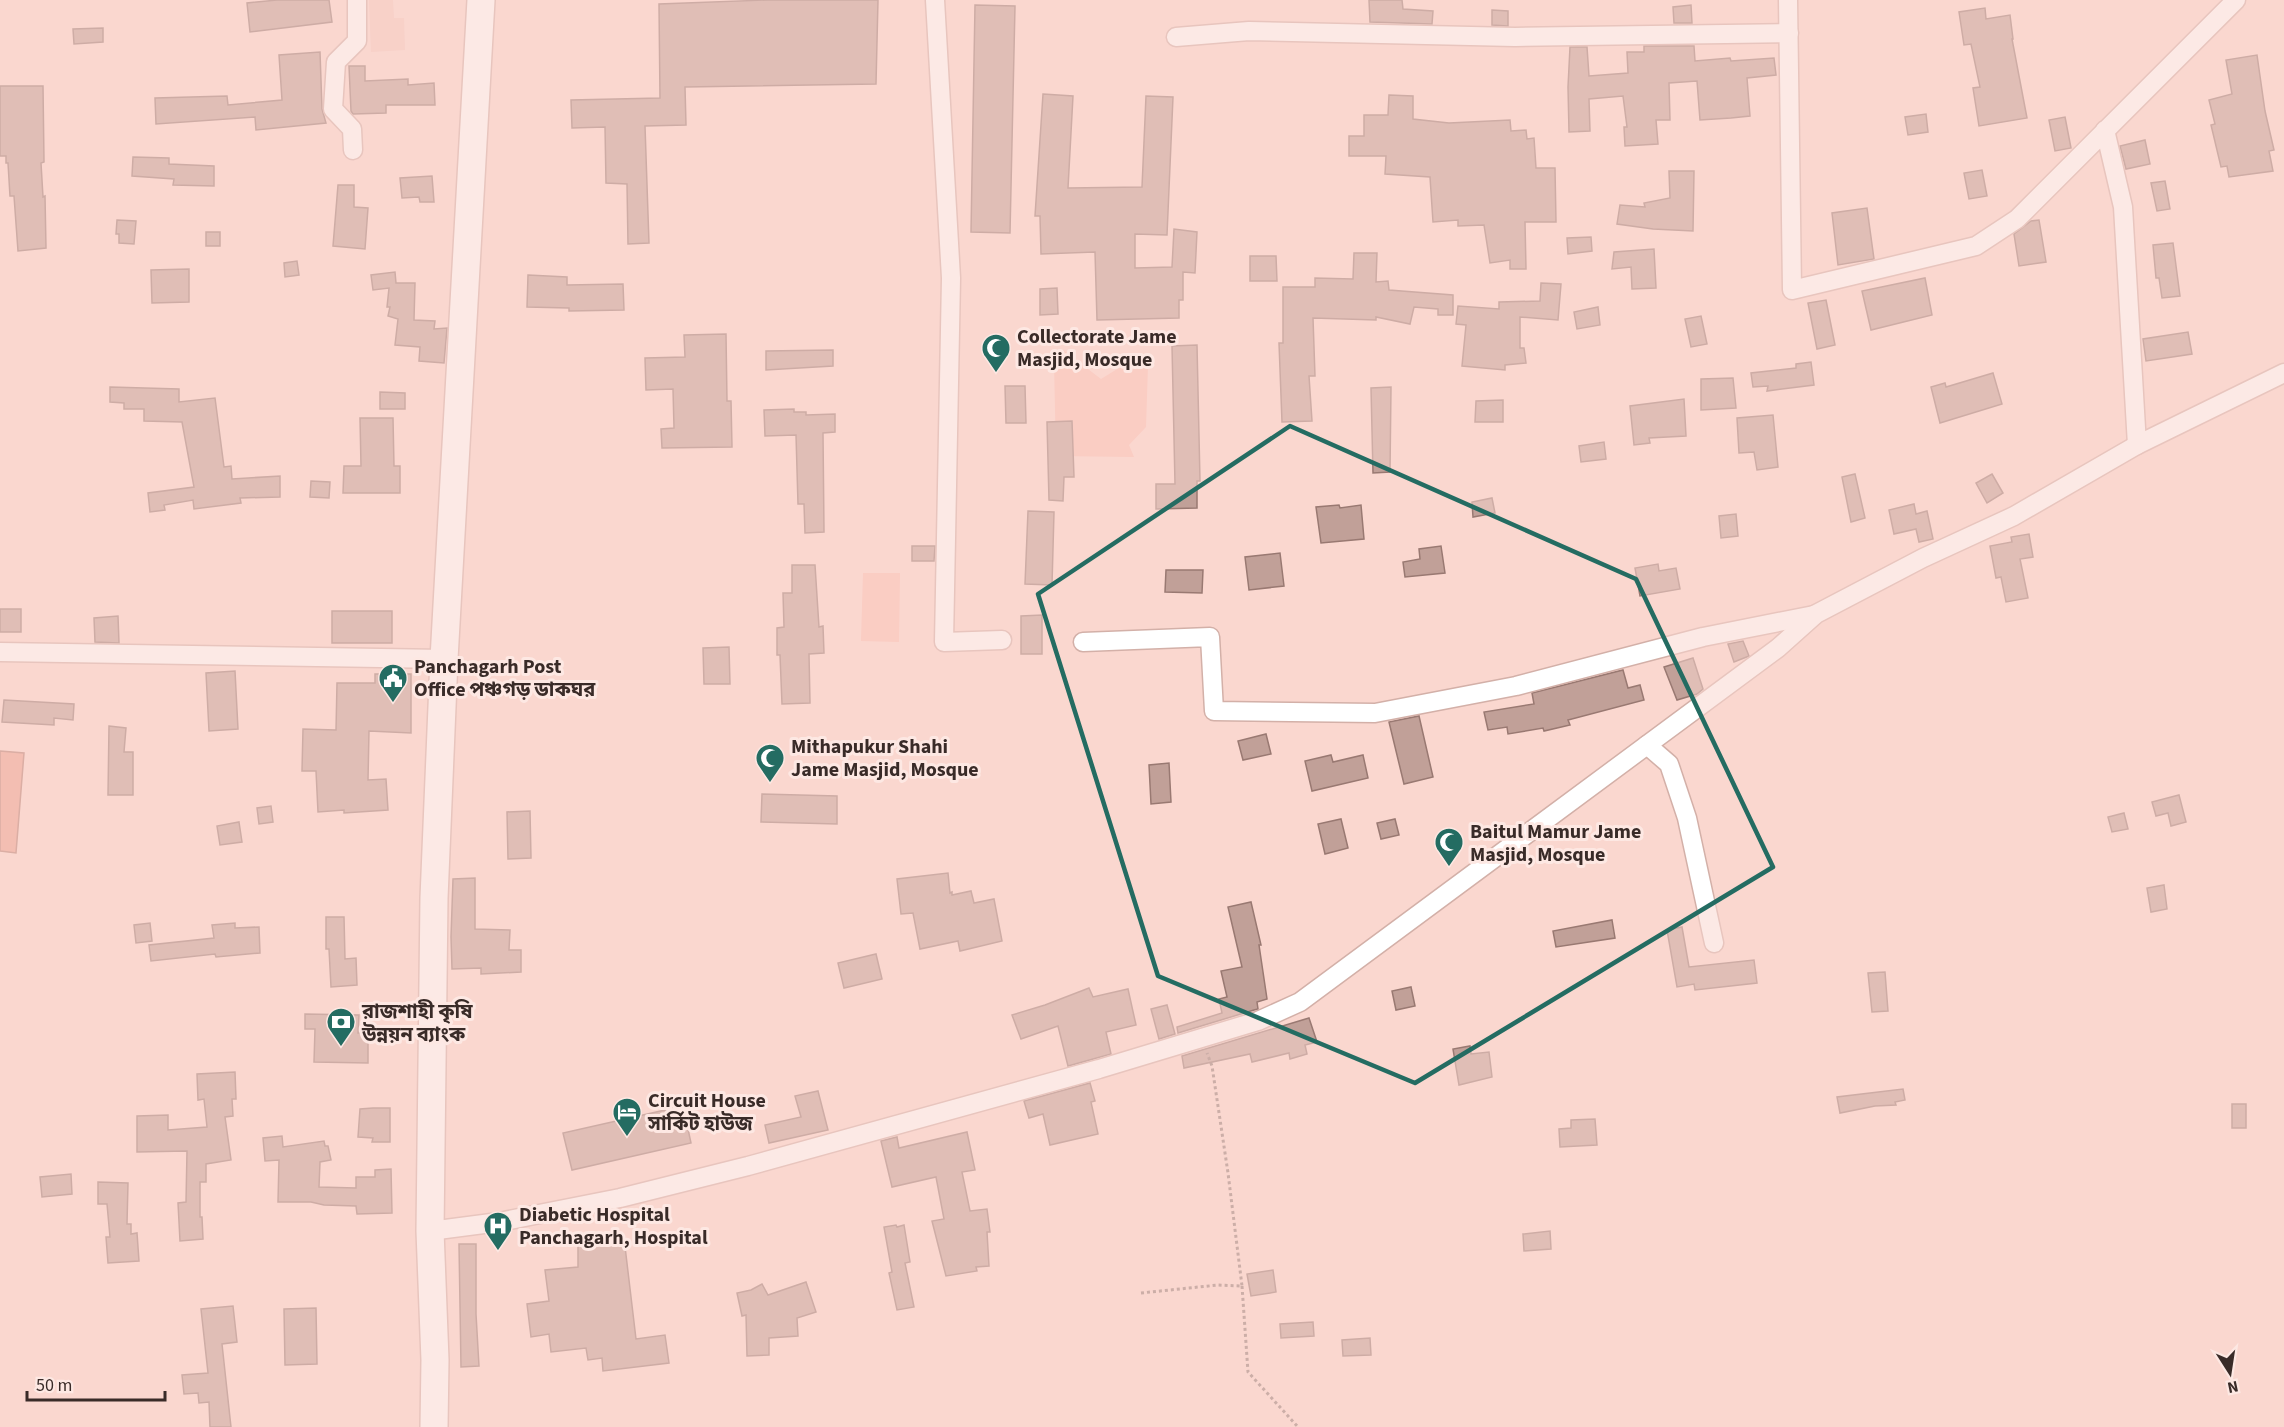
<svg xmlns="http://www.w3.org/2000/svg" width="2284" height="1427" font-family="'Source Sans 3','Noto Sans Bengali',sans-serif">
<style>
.built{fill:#f5c9bf}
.green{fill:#fac0b3}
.water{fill:#ea9f8e;stroke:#b57c6f;stroke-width:1.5}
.building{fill:#c1a098;stroke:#997972;stroke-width:1.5}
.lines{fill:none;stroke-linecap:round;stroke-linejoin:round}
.minor-casing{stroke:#d3b0a8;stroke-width:21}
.highway-casing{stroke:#d3b0a8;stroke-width:30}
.path{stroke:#947c77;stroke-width:3;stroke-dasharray:3 3;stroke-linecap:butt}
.minor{stroke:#fff;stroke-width:18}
.highway{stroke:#fff;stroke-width:27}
.marked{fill:none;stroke:#246c62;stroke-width:4.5;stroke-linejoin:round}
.labels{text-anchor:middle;stroke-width:6;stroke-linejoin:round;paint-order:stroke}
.poi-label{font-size:20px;font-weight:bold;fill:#392b28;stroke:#fde8e3;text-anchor:start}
</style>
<rect width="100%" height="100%" fill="#fad7cf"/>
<path class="built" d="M369,0H393L394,18H404L405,50L371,52Z"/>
<g class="green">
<path d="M1063,350L1101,379L1127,363L1148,365L1146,427L1129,445L1134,457L1056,456L1054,362Z"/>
<path d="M863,573H900L899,642L861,641Z"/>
</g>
<path class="water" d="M0,751L24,753L16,853L0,851Z"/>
<g class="building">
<path d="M277,0H329L332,22L250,32L247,3Z"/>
<path d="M767,0H878L876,84L685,87L686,125L645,126L649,243L628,244L627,184L606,183L605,127L572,128L571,100L660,98L659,4Z"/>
<path d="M1369,0H1402L1403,9L1433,11L1432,24L1370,22Z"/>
<path d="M975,5L1015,6L1010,233L971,232Z"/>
<path d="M1691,5L1692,23H1674L1673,7Z"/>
<path d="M1985,8L1986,19L2010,15L2013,39H2012L2027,118L1979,126L1973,88L1980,87L1971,44L1964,45L1959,12Z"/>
<path d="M1492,10L1508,11V26L1492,25Z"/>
<path d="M103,28V42L74,44L73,29Z"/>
<path d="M1644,46H1694L1695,61L1730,58L1731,61L1774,58L1776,75L1747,78L1750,116L1731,118L1700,120L1697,81L1669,83L1670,120H1656L1658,144L1625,146L1624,127H1627L1623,96L1589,99L1590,131L1569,132L1568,87L1570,47H1587L1589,76L1628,73L1627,52H1644Z"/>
<path d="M320,52L322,109L326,123L256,130L255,117L156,124L155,98L227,96L228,105L282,100L279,55Z"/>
<path d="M2257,55L2265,111L2274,150L2269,151L2273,171L2229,177L2227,166L2221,167L2211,125L2215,124L2209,100L2232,94L2226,60Z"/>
<path d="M349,66H365V81L408,79V85L434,83L435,105H386V113L353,114L351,111Z"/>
<path d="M0,86H43L44,162L41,163L43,197L45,196L46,248L18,251L14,196H10L8,163H6V156H0Z"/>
<path d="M1043,94L1073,96L1068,188L1142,187L1146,96L1173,97L1167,235L1135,234V268L1172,267L1174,229L1197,232L1195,273L1183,272V300H1179V318L1097,320L1095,252L1041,254L1040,216H1035Z"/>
<path d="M1389,95L1413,96V119L1449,123L1510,120L1511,131L1526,130L1527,139L1534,138L1536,168H1555L1556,222H1525L1526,269H1510V260L1490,263L1484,225L1458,226V220L1433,222L1430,177L1385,174L1386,156H1349V136H1364V115H1388Z"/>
<path d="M1926,114L1928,132L1908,135L1905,117Z"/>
<path d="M2065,117L2071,148L2055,151L2049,120Z"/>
<path d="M2145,140L2150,164L2126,169L2120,146Z"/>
<path d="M133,157L169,158V164L214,166V186L173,185L174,179L132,176Z"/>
<path d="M1982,170L1987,196L1969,199L1964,173Z"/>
<path d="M1669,171H1694L1693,231L1653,229L1617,224L1620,205L1645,207L1644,203L1670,198Z"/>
<path d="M432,176L434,202H420L419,197L402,198L400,178Z"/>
<path d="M2165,181L2170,209L2157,211L2151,183Z"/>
<path d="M338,185H354V207L368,208L365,249L333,246Z"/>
<path d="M1867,208L1874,259L1838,265L1832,213Z"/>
<path d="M117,220L136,221L134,244L119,243V234H116Z"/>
<path d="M2039,220L2046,262L2019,266L2014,234L2031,221Z"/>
<rect x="206" y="232" width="14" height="14"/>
<path d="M1591,237L1592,251L1568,254L1567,238Z"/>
<path d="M2173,243L2180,296L2162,298L2159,278H2156L2153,245Z"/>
<path d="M1654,249L1656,288L1632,289L1631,267L1612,269L1614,252Z"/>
<path d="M1354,253H1377L1376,282L1388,281L1389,290L1453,295V315H1438V309L1414,307L1410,324L1376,317V320L1313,318L1315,376H1309L1312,421L1282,422L1279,343H1283V287H1315V278L1353,279Z"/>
<path d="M1250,256H1276L1277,281H1250Z"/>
<path d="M297,261L299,275L285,277L284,263Z"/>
<path d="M189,269V302L152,303L151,270Z"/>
<path d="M395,272L396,283H415L414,320L435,321L434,329L447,328L444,363L419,361L420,347L395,345L398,319L388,316L390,307H387L389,288L373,290L371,275Z"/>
<path d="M528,275L567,277V285L623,284L624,310L569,311V308L527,307Z"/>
<path d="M1925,278L1932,315L1871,330L1862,291Z"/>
<path d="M1541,283L1561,284L1558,320L1520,317V348H1524L1526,363L1505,365V370L1462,366L1466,325L1456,324L1458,306L1499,309V302L1540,301Z"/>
<path d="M1057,288L1058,314L1040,315V289Z"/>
<path d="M1826,300L1835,345L1817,349L1808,303Z"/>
<path d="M1598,307L1600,325L1577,329L1574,312Z"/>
<path d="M1701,316L1707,344L1691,347L1685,319Z"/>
<path d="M2188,332L2192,354L2146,361L2143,339Z"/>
<path d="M726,334L727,401H731L732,447L662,448L661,429L674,428L673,389L646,390L645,358L685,357L684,335Z"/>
<path d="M1197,345L1200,481H1197V508L1156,509V484H1175L1172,346Z"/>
<path d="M833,350V366L766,370V351Z"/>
<path d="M1811,362L1814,385L1767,391L1768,386L1753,387L1751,373L1796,368V364Z"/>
<path d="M1993,373L2002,404L1940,423L1931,387L1945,383L1946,387Z"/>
<path d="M1733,378L1736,408L1701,410V379Z"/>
<path d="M1005,386H1025L1026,423H1006Z"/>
<path d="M110,387L179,389V402L215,398L224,467L231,466L232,479L280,476V497L240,498L241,503L194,509L193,500L164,505L165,510L150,512L148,493L194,487L182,422L144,421V409H124V403L110,402Z"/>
<path d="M1391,387L1390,472L1373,473L1371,388Z"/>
<path d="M380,392L405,393V409H380Z"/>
<path d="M1684,399L1686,436L1649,438L1650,443L1634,445L1630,406Z"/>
<path d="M1503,400V422H1475L1476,401Z"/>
<path d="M794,409V412H806V415L835,414V432L823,433L824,532L805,533L804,504H798L796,435L765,436L764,410Z"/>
<path d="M1773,415L1778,467L1757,470L1754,452L1739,453L1737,418Z"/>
<path d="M360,418H393L394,466H400V493H343L344,466H361Z"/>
<path d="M1072,421L1074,477H1064L1063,501L1049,500L1047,422Z"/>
<path d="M1604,442L1606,459L1581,462L1579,446Z"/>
<path d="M1855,474L1865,518L1851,522L1842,477Z"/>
<path d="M1992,474L2003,493L1987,503L1976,483Z"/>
<path d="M311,481L330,482L329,498L310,497Z"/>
<path d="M1492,498L1495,513L1473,517L1472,502Z"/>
<path d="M1914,504L1916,514L1927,511L1933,539L1919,542L1916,529L1894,534L1889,510Z"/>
<path d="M1339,505L1340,508L1361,505L1364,539L1321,543L1316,507Z"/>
<path d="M1028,511L1054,512L1052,585L1025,584Z"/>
<path d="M1736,514L1738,536L1721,538L1719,516Z"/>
<path d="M2029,534L2033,557L2020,559L2028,598L2006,602L2001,577L1996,578L1990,546L2012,542L2011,537Z"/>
<path d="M912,546H935L934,561H912Z"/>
<path d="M1441,546L1445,573L1405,577L1403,562L1420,559L1419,549Z"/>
<path d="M1280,553L1284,586L1249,590L1245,557Z"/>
<path d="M1658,564L1659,571L1676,568L1680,589L1640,596L1635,568Z"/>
<path d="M792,565H815L819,627L823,626L824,653L809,654L810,703L782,704L780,655H777V628L784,627L783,593H792Z"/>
<path d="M1166,570H1203L1202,593L1165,592Z"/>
<rect x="0" y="609" width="21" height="23"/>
<rect x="332" y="611" width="60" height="32"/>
<path d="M1042,615V654H1021V616Z"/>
<path d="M118,616L119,643L95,642L94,618Z"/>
<path d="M1743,641L1749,656L1734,662L1728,644Z"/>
<path d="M729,647L730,684H704L703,648Z"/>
<path d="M1693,658L1703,689L1697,694L1677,700L1664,667Z"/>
<path d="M1623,670L1628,688L1640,685L1644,700L1568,720L1570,725L1544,731L1543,728L1508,734L1507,727L1488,730L1484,712L1534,704L1532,693Z"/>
<path d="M235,671L238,729L209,731L206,673Z"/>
<path d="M375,674H411V733L369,731L368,780L386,779L388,810L344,813V810L318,812L316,771H302L303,729L336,730L337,683H375Z"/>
<path d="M4,700L74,704L73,720L54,718V725L2,722Z"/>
<path d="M1419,716L1433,777L1404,784L1389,722Z"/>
<path d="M109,726L126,728L124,752H133V795H108Z"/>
<path d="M1266,734L1271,754L1243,760L1238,741Z"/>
<path d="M1331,755L1333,762L1363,755L1368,778L1312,791L1305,761Z"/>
<path d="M1169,763L1171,802L1151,804L1149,765Z"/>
<path d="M762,794L837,796V824L761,822Z"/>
<path d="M2179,795L2186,822L2171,826L2168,813L2156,816L2152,802Z"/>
<path d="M271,806L273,822L259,824L257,808Z"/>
<path d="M530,811L531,858L508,859L507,812Z"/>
<path d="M2124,813L2128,829L2112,832L2108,817Z"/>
<path d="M1341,819L1348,848L1325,854L1318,824Z"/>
<path d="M1395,819L1399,835L1381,839L1377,823Z"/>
<path d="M239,822L242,842L220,845L217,826Z"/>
<path d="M948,873L950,893L952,892V895L971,891L974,903L994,899L1002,941L960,951L958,941L920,949L913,913L901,914L897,879Z"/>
<path d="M475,878V929L510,930L509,950H521V972L481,974V968L452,969L451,937L453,879Z"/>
<path d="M2164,885L2167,909L2151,912L2147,888Z"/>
<path d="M1251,902L1261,945H1259L1267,999L1257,1002L1258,1009L1254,1010L1178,1033L1177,1027L1222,1013L1219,999L1227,997L1221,971L1242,967L1228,907Z"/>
<path d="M326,917H344L345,959L356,958L357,985L331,987L329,949H326Z"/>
<path d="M1612,920L1615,938L1556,947L1553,931Z"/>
<path d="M150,923L152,941L136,943L134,925Z"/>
<path d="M235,923V928L259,927L260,953L216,957L215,954L151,961L149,945L214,938L212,925Z"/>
<path d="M1682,927L1689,967L1754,960L1757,983L1695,990L1694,984L1677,987L1667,930Z"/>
<path d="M876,954L882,979L844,988L838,963Z"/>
<path d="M1885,972L1888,1011L1872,1012L1868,973Z"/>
<path d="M1411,987L1415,1006L1396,1010L1392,991Z"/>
<path d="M1089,988L1093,997L1128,989L1136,1025L1106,1032L1111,1054L1068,1066L1058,1026L1021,1039L1012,1015L1045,1005Z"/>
<path d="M1167,1005L1175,1034L1159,1039L1151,1009Z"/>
<path d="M305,1014L359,1015L358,1033H368V1063L314,1062L315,1029H305Z"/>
<path d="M1309,1018L1317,1042L1305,1045L1307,1054L1290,1059L1289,1053L1252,1062L1250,1054L1184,1068L1182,1056Z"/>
<path d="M1470,1046L1471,1054L1489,1052L1492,1077L1459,1085L1453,1049Z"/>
<path d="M235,1072L236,1099H232L233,1116L225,1117L231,1160L206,1164V1182H200V1217H202L203,1239L180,1241L178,1203L186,1202L187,1151L137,1152V1116L168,1115V1130L207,1127L204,1099L198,1100L197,1074Z"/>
<path d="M1090,1083L1095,1101L1091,1102L1098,1134L1050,1145L1043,1114L1029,1118L1024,1101Z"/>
<path d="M1903,1089L1905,1100L1895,1102L1896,1105L1875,1106L1840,1113L1837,1097Z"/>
<path d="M818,1091L828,1130L769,1143L765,1125L801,1117L795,1096Z"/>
<rect x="2232" y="1104" width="14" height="24"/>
<path d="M683,1106L691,1143L572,1170L563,1133Z"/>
<path d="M373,1108H390V1142H372L373,1138L358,1137L360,1109Z"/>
<path d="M1595,1119L1597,1145L1560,1147L1559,1129L1571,1128V1120Z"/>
<path d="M967,1132L975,1170L962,1172L970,1211L987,1209L990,1232H987L989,1266L976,1267L977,1271L946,1276L932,1221L944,1219L936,1177L892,1187L881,1141L897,1137L899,1148Z"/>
<path d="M282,1136L283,1147L324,1141L325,1146H328L331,1160L320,1162L319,1187L356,1188V1177H375V1170L391,1169L392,1213L357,1214L356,1206L324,1205L311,1202H278L279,1160L265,1161L263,1138Z"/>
<path d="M71,1174L72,1194L42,1197L40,1177Z"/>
<path d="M98,1182L128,1183L127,1224H131V1234L137,1233L139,1261L108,1263L106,1237H110L107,1204H98Z"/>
<path d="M896,1225L897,1227L904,1225L910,1262L905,1263L914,1307L897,1310L889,1273L892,1272L884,1227Z"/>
<path d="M1550,1231L1551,1249L1524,1251L1523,1234Z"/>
<path d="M624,1238L636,1339L665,1335L669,1363L603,1371L602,1358L588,1360L586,1348L551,1352L549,1334L531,1337L527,1304L549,1301L545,1270L578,1267V1244Z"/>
<path d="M459,1244H476V1314L479,1366L461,1367Z"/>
<path d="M1273,1270L1276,1292L1251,1296L1247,1274Z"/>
<path d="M806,1282L816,1312L797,1318L798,1336L769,1338V1355L747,1356L746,1315L742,1316L737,1293L751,1290L762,1284L768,1295Z"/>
<path d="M233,1306L237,1342L222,1344L231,1427H210L209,1402L199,1403L198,1393L184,1394L182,1375L208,1373L201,1309Z"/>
<path d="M316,1308L317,1364L285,1365L284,1309Z"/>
<path d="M1313,1322L1314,1336L1281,1338L1280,1324Z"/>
<path d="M1370,1338L1371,1355L1343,1356L1342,1340Z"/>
</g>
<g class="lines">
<g class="minor-casing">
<g id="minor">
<path d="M935,0L951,278L944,642L1002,640"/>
<path d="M1788,0L1792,290L1976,246L2017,219L2236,0"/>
<path d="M1176,37L1249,31L1515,37L1789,33"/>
<path d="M2105,130L2123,207L2137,445"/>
<path d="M353,150L352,129L333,109L336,62L357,41V0"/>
<path d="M1083,642L1210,637L1214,711L1375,713L1516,686L1703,637L1814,615"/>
<path d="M0,652L444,659"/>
<path d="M1647,745L1669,764L1687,818L1714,943"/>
<path d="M430,1231L499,1222L620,1198L748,1166L1099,1069L1258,1021L1300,1002L1778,648L1816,614L1923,558L2014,516L2137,445L2284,373"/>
</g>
</g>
<g class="highway-casing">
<path id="highway" d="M434,1427L435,1360L430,1231L434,898L444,659L481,0"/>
</g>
<g class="path">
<path d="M1242,1286L1248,1372L1298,1427"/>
<path d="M1141,1293L1218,1285L1242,1286L1228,1173L1212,1066L1207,1053"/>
</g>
<use href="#minor" class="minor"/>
<use href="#highway" class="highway"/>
</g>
<path d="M0 0H2284V1427H0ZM1290,426L1636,579L1773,867L1415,1083L1158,976L1038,594Z" fill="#fad7cf" fill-opacity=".55" fill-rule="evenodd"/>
<path class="marked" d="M1290,426L1636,579L1773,867L1415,1083L1158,976L1038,594Z"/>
<defs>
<g id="mosque-pin" transform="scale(1.5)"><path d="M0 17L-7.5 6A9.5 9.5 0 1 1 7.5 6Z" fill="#246c62" stroke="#fde8e3"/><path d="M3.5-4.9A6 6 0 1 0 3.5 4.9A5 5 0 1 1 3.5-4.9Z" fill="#fff"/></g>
<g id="civic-pin" transform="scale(1.5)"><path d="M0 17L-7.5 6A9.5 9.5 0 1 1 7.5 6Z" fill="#246c62" stroke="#fde8e3"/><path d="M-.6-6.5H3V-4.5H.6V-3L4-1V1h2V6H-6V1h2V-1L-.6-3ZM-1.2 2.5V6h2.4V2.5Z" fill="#fff"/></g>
<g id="bank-pin" transform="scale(1.5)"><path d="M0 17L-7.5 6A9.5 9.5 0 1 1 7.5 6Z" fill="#246c62" stroke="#fde8e3"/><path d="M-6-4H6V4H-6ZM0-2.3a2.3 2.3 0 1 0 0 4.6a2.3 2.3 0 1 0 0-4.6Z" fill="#fff"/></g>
<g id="hotel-pin" transform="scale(1.5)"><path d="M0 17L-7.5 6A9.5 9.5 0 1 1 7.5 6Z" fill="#246c62" stroke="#fde8e3"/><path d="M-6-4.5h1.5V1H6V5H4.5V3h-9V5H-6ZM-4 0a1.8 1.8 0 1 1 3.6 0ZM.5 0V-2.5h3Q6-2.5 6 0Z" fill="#fff"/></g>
<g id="hospital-pin" transform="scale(1.5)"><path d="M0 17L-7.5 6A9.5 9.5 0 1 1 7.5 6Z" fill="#246c62" stroke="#fde8e3"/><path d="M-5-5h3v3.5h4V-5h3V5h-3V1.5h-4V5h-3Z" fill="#fff"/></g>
</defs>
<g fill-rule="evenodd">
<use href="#mosque-pin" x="996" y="348"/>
<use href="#civic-pin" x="393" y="678"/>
<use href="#mosque-pin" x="770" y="758"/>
<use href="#mosque-pin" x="1449" y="842"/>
<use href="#bank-pin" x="341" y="1022"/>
<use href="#hotel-pin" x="627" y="1112"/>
<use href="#hospital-pin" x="498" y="1226"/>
</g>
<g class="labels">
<g class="poi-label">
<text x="1017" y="343">Collectorate Jame<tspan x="1017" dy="23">Masjid, Mosque</tspan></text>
<text x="414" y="673">Panchagarh Post<tspan x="414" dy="23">Office পঞ্চগড় ডাকঘর</tspan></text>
<text x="791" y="753">Mithapukur Shahi<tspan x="791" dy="23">Jame Masjid, Mosque</tspan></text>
<text x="1470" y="838">Baitul Mamur Jame<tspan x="1470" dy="23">Masjid, Mosque</tspan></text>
<text x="362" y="1018">রাজশাহী কৃষি<tspan x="362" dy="23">উন্নয়ন ব্যাংক</tspan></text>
<text x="648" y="1107">Circuit House<tspan x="648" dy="23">সার্কিট হাউজ</tspan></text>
<text x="519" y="1221">Diabetic Hospital<tspan x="519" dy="23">Panchagarh, Hospital</tspan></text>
</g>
</g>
<g transform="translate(2230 1373) rotate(168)" stroke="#fde8e3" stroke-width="4.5" paint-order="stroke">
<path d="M0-4.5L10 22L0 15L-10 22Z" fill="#392b28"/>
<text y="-9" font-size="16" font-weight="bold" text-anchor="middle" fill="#392b28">N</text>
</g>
<path d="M27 1391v9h138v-9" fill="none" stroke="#392b28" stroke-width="3"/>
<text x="36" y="1391" font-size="18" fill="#392b28" stroke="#fde8e3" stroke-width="4.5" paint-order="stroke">50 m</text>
</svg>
